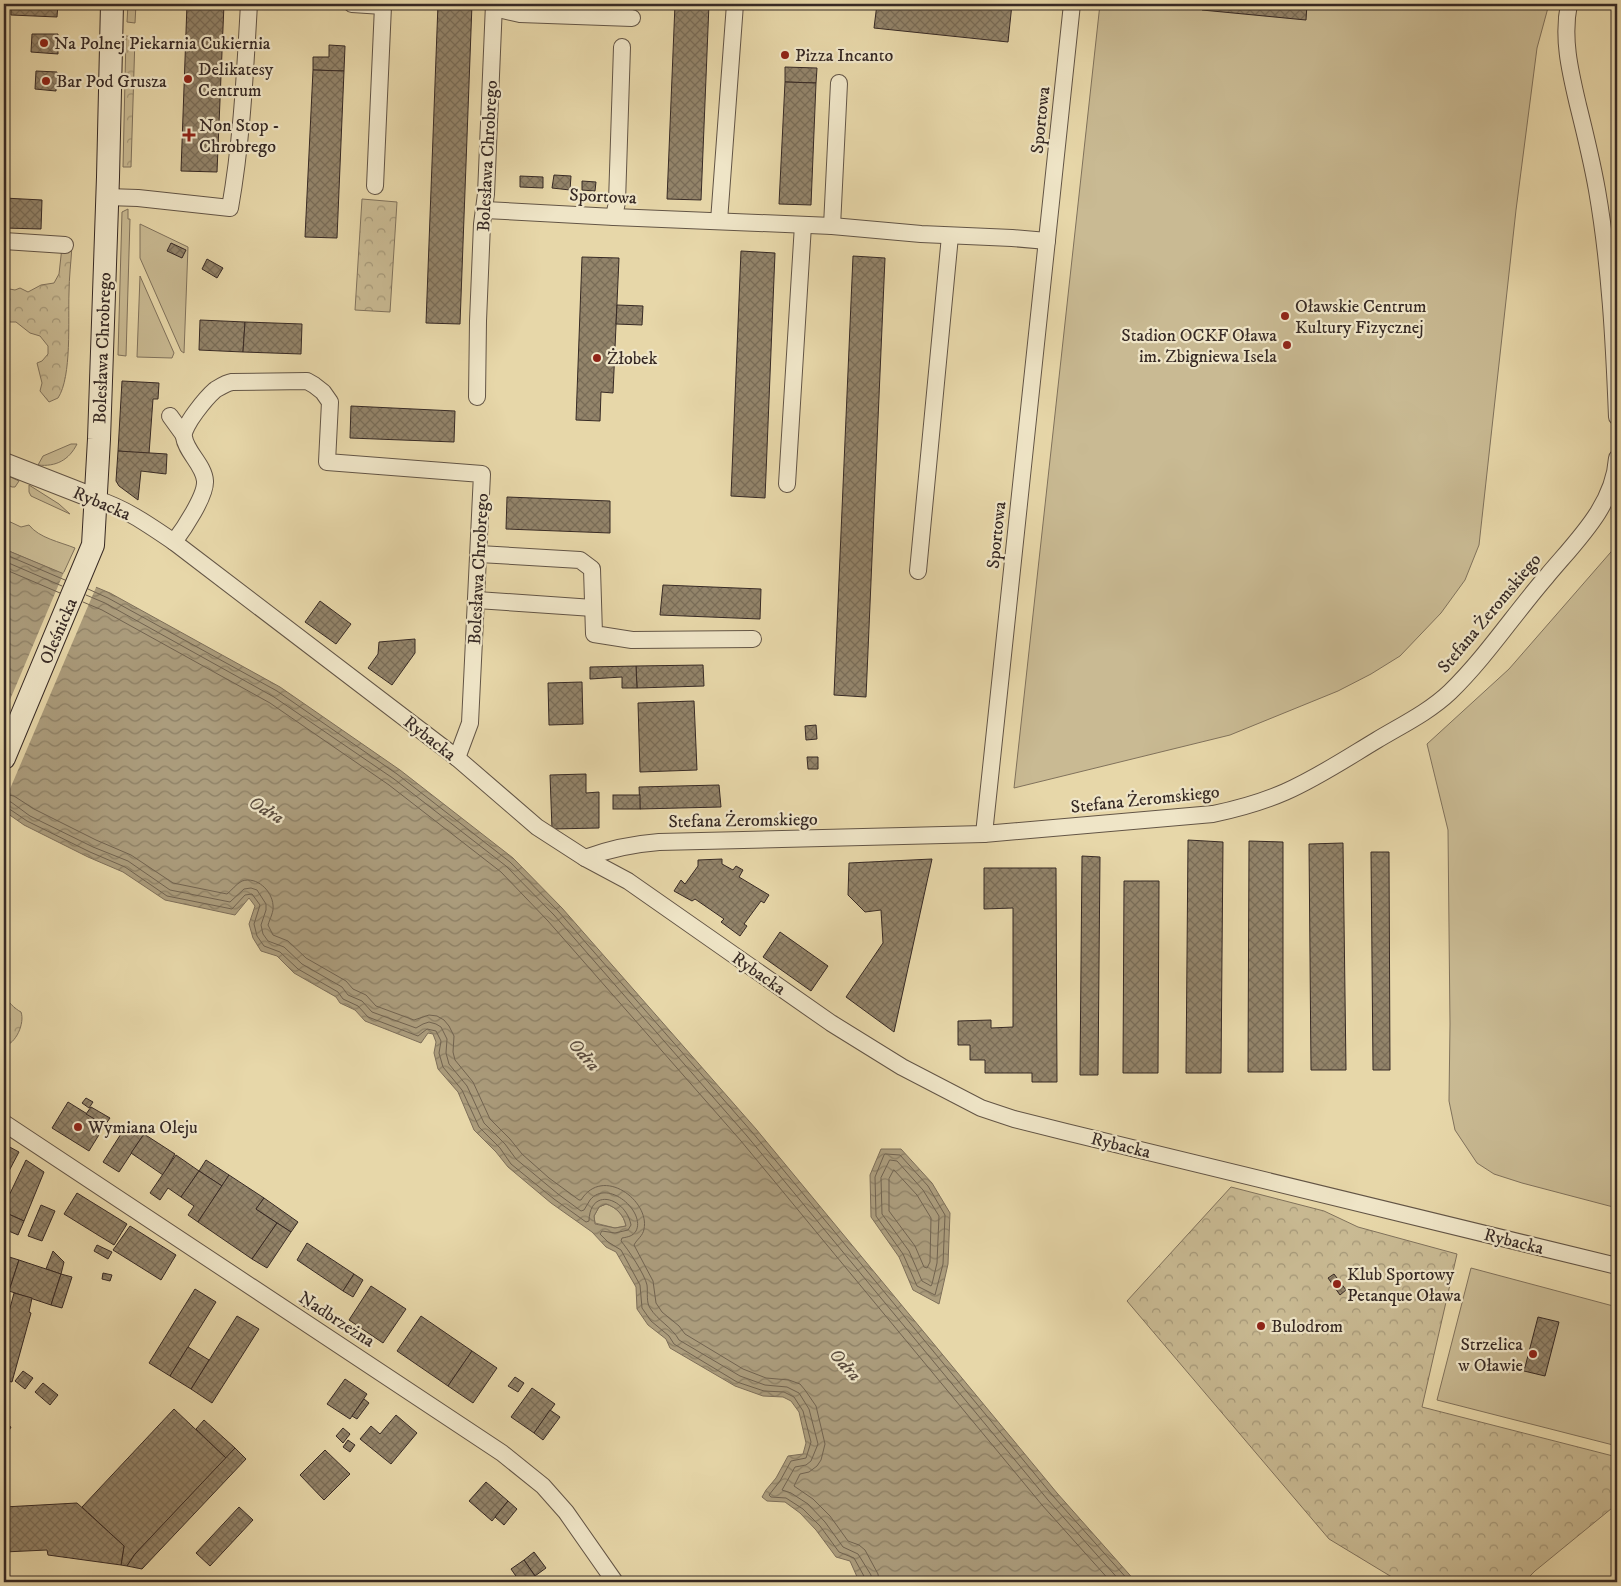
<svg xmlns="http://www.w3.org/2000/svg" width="1621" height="1586" font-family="'IM FELL DW Pica',serif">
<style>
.green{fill:#c9ba93;stroke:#80725c}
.forest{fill:url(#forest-crowns);stroke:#80725c}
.water{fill:url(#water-waves);stroke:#7d6e59;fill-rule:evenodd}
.pier{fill:#e7d7a9}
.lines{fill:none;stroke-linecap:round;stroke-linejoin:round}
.shore{stroke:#716350;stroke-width:1}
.building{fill:url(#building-cross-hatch);stroke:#372a25}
.minor-casing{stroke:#635546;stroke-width:18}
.tertiary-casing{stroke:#635546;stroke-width:22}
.secondary-casing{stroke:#372a25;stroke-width:24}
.minor{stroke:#efe5c7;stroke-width:16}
.tertiary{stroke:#efe5c7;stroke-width:20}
.secondary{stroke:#efe5c7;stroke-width:22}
.poi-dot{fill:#8f2418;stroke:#efe5c7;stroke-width:2}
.labels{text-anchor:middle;stroke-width:4.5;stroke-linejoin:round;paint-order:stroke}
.poi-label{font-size:18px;fill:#372a25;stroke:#efe5c7;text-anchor:start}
.street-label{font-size:18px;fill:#372a25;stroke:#efe5c7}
.water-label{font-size:19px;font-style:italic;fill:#5a4c3f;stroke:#efe5c7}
</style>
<defs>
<pattern id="forest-crowns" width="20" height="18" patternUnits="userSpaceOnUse" patternTransform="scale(1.25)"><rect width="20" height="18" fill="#c9ba93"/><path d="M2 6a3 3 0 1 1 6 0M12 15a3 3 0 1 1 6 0" fill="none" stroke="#a49778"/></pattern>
<pattern id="water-waves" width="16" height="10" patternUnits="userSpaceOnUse" patternTransform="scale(1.25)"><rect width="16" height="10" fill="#ab9c7c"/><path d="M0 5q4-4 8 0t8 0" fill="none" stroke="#8c7f65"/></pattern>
<pattern id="building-cross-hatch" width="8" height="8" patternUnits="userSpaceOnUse" patternTransform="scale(1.25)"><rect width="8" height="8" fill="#93846a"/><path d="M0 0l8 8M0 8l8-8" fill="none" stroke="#796c57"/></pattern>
</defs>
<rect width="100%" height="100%" fill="#e7d7a9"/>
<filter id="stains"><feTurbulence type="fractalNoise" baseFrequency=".004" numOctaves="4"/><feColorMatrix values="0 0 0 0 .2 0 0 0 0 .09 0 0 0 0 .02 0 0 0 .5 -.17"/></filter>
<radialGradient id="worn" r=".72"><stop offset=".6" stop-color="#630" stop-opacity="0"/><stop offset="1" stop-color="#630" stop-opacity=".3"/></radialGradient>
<g class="green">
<path d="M1100,4H1549L1537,48L1516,210L1479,545L1465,580L1441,613L1400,656L1371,674L1338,691L1230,735L1014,788Z"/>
<path d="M128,209V219H130L126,356L118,355L122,212Z"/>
<path d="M140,224L188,247L184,353L181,351L140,258Z"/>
<path d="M140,276L174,353L172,358L137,357Z"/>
<path d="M71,444H77C69,460 56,467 38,465L43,456Z"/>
<path d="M4,474L19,481L15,487H12L4,483Z"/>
<path d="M29,485L59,504L70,514L31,496L29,492Z"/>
<path d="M4,519L21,527L29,525C39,538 60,542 75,548L63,574L4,549Z"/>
<path d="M1617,545V1208L1522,1183L1494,1174L1477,1163L1455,1130L1449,1101L1450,1024L1448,830L1427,744L1509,669Z"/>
<path d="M606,1204C616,1207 624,1215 626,1226L615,1228L595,1223L594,1216L599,1207Z"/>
<path d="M1471,1268L1617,1307V1446L1437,1400Z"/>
</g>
<g class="forest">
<path d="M128,4H136L135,23L127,22Z"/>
<path d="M126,36L135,37L131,167H123Z"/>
<path d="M362,199L397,202L390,312L355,310Z"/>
<path d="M72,246C71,262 69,278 69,293C68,319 72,377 58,398L49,402L40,391L42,383L37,363L42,361L48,354V346L40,336L30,333L16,322H9L4,327V288L15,290L20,288L28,292L41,285L54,283L59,274L62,247Z"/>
<path d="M4,984L6,991L4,995C7,1001 15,1009 21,1012C25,1023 16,1044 4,1046Z"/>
<path d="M1231,1187L1324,1211L1358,1227L1457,1254L1422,1407L1617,1457V1504L1535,1571L1524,1582H1400L1329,1539L1127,1301Z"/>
</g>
<g class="water">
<path d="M4,549L110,593L280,687L400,770L513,858L562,908L756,1129L1057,1493L1136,1582H865L858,1579L850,1561L836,1557L816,1530L800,1513L785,1502L767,1501L762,1497L766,1490L776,1478L788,1456L803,1454L806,1443L799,1412L791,1401L783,1397L763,1396L735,1386L670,1348L666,1339L648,1325L637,1309L636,1287L616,1252L606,1247L592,1232L551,1203L508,1167L496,1152L474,1130L458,1092L438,1069L434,1053L436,1042L433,1034L428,1033L421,1043L365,1021L355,1010L340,1003L336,997L294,973L277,956L261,951L253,938L249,924L255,906L249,898L235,915L165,900L123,872L88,857L24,825L4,811ZM606,1204C616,1207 624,1215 626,1226L615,1228L595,1224L594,1216L599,1207Z"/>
<path d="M881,1149H901L932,1183L950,1213L948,1264L939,1304L913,1290L899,1257L871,1217L870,1175Z"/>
</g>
<path class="pier" d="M64,572L97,585L4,803V714Z"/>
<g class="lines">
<g class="shore">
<path d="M4,554L65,580"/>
<path d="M4,561L62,586"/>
<path d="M4,569L60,593"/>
<path d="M88,589L108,598L277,691L397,774L510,862L558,911L752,1132L1053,1496L1130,1582"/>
<path d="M86,595L105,603L274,697L394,779L506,866L554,915L747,1136L1048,1500L1121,1582"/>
<path d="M83,602L102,610L270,703L389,785L501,872L548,921L741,1141L1042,1505L1111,1582"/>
<path d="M4,794L14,796L34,809L96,840L131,855L173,883L227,894C232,890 236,884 242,881C257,876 272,891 273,905C274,912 270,918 268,925L273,935L288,941L306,958L346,981L353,989L366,995L376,1006L414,1020L429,1015L437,1016L444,1020L449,1026L454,1036L453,1052L455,1060L473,1082L490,1119L510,1139L522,1154L549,1178L579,1200H581C603,1165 650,1201 644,1229C643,1236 637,1239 634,1245L653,1281L656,1303L662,1312L679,1326L685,1334L743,1369L766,1378L789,1380L800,1384L805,1390L816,1406L825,1444L821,1460L817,1466L809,1472L800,1474L794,1486L813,1499L830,1516L848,1541L859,1545L865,1550L878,1574L879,1582"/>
<path d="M4,801L11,802L30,816L93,847L128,861L170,890L230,902L244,889L251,888L257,890L266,904V910L261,925L263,934L268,941L284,947L302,964L342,987L348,995L362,1001L372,1012L416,1028L423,1024L429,1022L436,1024L441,1027L447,1039L446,1053L449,1064L467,1086L484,1123L505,1144L516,1159L558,1194L581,1211L584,1210C586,1207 588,1203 590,1200C608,1178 646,1212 636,1231C633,1236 628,1237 622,1238L621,1241C628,1249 645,1275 647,1285C648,1293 646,1302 650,1308C658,1321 672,1327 679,1340L740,1376L765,1385L787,1387L799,1393L809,1409L818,1444L811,1461L806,1465L795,1467L782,1490L791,1493L808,1504L825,1522L843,1547L858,1554L871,1575L872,1582"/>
<path d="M4,807L8,808L27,821L90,852L125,867L167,896L232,909L245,895L252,894L260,905L254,924L257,936L264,946L280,952L298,969L338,992L343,999L358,1006L368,1017L418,1036L427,1029L436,1031L441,1041L439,1053L443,1067L462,1090L479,1127L500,1148L511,1164L554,1199L586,1222L589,1221C590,1186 626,1198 631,1225L628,1230L615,1233L602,1231L600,1234L608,1242L621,1250L640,1285L642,1308L651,1321L669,1336L674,1344L737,1382L764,1391L784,1392L794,1397L803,1411L811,1442L806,1458L791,1461L780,1481L769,1495L771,1497L786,1498L803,1509L820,1526L839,1552L854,1558L865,1578L866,1582"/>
<path d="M886,1154L900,1155L928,1186L945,1215L943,1264L935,1295L917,1286L903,1254L876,1216L875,1177L884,1155Z"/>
<path d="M890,1160L897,1161L923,1190L939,1216L937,1263L932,1284L931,1286L922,1281L909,1251L882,1214L881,1178Z"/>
<path d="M894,1170L917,1195L931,1218L930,1262L927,1268L924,1267L915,1246L889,1211V1179Z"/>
</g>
</g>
<g class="building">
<path d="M11,4H58L57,17L11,15Z"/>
<path d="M187,4H224L217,172L181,171Z"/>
<path d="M438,4H472L460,324L426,323Z"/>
<path d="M675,4H709L701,200L667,199Z"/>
<path d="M877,4H1012L1008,42L874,28Z"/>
<path d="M1203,4H1307L1306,20L1202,10Z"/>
<path d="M32,34H58V54L31,52Z"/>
<path d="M329,45L345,46L344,71L313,70V57H329Z"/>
<path d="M785,67L817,68L816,83L785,82Z"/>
<path d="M313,70L344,71L337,238L305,237Z"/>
<path d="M36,71L57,72L56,91L35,89Z"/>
<path d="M785,82L816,83L811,205L779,204Z"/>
<path d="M554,175L571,176L570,190L552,188Z"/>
<path d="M520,176L543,177V188L520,187Z"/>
<path d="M582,181L596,182L595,191L582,190Z"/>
<path d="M4,198L42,200L41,229L4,228Z"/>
<path d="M171,243L186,250L182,258L167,251Z"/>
<path d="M741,251L775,253L765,498L731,496Z"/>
<path d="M853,256L885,258L866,697L834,695Z"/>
<path d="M582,257L619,258L613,393L601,392L600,421L576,420Z"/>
<path d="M207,259L223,268L217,278L202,269Z"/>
<path d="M617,305L643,306L642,325L616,324Z"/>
<path d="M200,320L245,322L243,352L199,350Z"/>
<path d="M245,322L302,324L301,354L243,352Z"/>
<path d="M122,381L159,383L158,399H153L149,454L118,451Z"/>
<path d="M351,406L455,411L454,442L350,438Z"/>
<path d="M118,451L167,454L166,474L141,471L138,500L119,486L116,481Z"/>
<path d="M507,497L610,501V533L506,529Z"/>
<path d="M663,585L761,589L760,619L660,615Z"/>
<path d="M320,601L351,624L336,644L305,622Z"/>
<path d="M415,639V653L392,685L368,668L378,654L379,642Z"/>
<path d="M703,665L704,686L637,688L636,666Z"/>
<path d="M636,666L637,688H622V677L590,679V667Z"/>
<path d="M582,682L583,724L549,725L548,683Z"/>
<path d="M694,701L697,770L640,772L638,703Z"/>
<path d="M816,725L817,739L806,740L805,726Z"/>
<path d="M807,757H818V769H808Z"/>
<path d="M586,774V793L599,792V828L552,829L550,775Z"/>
<path d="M719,785L721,807L640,809L639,787Z"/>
<rect x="613" y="795" width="27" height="14"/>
<path d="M1188,840L1223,842L1221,1073H1186Z"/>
<path d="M1249,841L1283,842V1072H1248Z"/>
<path d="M1343,843L1346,1070H1311L1309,844Z"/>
<path d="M1371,852H1389L1390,1070H1373Z"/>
<path d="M1082,856L1100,857L1098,1075H1080Z"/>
<path d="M722,859V864L733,870L736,866L743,870L739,877L769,895L764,903L761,901L744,924L747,926L740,936L721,922L724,919L695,899L692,901L674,891L681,880L685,884L698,866V860Z"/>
<path d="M932,859L894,1032L846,997L883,943L881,910L865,912L848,895L849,863Z"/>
<path d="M984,868H1056L1057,1082H1032V1073H985V1060H970V1045H958V1021L991,1020V1028L1013,1027V908L984,909Z"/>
<path d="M1124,881H1159L1158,1073H1123Z"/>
<path d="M780,932L828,966L811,991L763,957Z"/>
<path d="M86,1098L93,1102L89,1108L82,1103Z"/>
<path d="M68,1102L105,1125L89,1151L52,1128Z"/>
<path d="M91,1107L110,1118L105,1125L86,1114Z"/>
<path d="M128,1123L144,1134L119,1172L103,1162Z"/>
<path d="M144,1134L175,1154L163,1175L131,1153Z"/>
<path d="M4,1144L19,1152L9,1171L4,1169Z"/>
<path d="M176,1155L199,1171L181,1197L168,1188L160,1200L150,1193Z"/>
<path d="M26,1160L44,1172L24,1221L4,1212V1206Z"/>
<path d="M206,1160L229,1175L222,1186L199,1171Z"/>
<path d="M4,1169L9,1171L4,1182Z"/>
<path d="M199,1171L222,1186L198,1222L188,1215L194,1206L181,1197Z"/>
<path d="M229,1175L264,1198L256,1209L277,1223L252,1259L198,1222Z"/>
<path d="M77,1193L127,1224L114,1245L64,1214Z"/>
<path d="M264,1198L298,1222L291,1232L256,1209Z"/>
<path d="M41,1205L55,1211L42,1241L28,1236Z"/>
<path d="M4,1212L24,1221L18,1235L4,1229Z"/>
<path d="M277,1223L291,1232L267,1268L252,1259Z"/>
<path d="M130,1226L176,1255L161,1280L113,1250Z"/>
<path d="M307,1243L354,1274L343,1291L297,1260Z"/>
<path d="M97,1245L112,1252L108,1259L94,1251Z"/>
<path d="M53,1251L64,1262L61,1274L46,1269Z"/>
<path d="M6,1256L19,1260L9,1291H4V1264Z"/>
<path d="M19,1260L61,1274L51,1305L9,1291Z"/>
<path d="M103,1273L112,1275L110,1281L102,1279Z"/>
<path d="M61,1274L72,1277L62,1308L51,1305Z"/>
<path d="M354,1274L363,1280L353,1297L343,1291Z"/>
<path d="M1334,1274L1346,1290L1340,1295L1328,1278Z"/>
<path d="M371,1286L406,1309L383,1343L349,1320Z"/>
<path d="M195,1289L216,1302L170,1376L149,1363Z"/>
<path d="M14,1293L32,1298L29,1312L31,1313L12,1382L4,1380V1331Z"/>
<path d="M304,1294L318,1303L313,1312L298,1303Z"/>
<path d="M237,1316L259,1329L212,1403L191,1389Z"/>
<path d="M421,1316L472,1351L448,1386L397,1351Z"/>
<path d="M1538,1317L1559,1322L1545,1376L1524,1371Z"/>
<path d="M188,1347L209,1360L191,1389L170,1376Z"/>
<path d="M472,1351L497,1368L473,1403L448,1386Z"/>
<path d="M23,1371L33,1378L25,1389L15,1381Z"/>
<path d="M515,1377L524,1383L518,1392L508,1386Z"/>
<path d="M345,1379L367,1394L350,1419L327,1404Z"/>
<path d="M43,1383L58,1395L50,1405L35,1392Z"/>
<path d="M532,1388L555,1404L534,1433L511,1417Z"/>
<path d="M364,1399L369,1403L357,1419L352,1416Z"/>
<path d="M174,1409L226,1458L135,1554L127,1566L121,1565L124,1546L82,1507Z"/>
<path d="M550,1410L560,1417L543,1440L534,1433Z"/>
<path d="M396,1415L417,1433L391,1464L360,1439L371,1426L380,1434Z"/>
<path d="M204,1420L235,1448L226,1458L196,1429Z"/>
<path d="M4,1423L11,1427L6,1436L4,1435Z"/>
<path d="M343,1428L350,1434L343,1443L336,1436Z"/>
<path d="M348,1440L355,1445L350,1452L343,1447Z"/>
<path d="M235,1448L246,1459L142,1569L127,1566L135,1554Z"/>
<path d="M325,1450L350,1474L324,1500L300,1475Z"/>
<path d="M486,1482L508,1501L492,1521L469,1501Z"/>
<path d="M508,1501L517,1509L504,1525L495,1517Z"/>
<path d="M77,1503L124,1546L121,1565L48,1555L47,1550L4,1552V1507Z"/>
<path d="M239,1507L253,1520L210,1566L196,1553Z"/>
<path d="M534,1552L546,1568L535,1576L524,1560Z"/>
<path d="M524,1560L535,1576L526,1582H520L511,1569Z"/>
</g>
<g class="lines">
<g class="minor-casing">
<g id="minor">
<path d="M352,4L383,6L375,186"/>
<path d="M1569,4C1562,38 1570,71 1578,105C1585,133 1592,162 1597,190C1610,265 1614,341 1617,417"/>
<path d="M494,8L520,14L632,18"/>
<path d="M107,197L138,198L230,208C242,140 245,72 249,4"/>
<path d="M485,210L614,217L832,226L921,234L1012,238L1047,241"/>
<path d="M614,217L617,202L622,47"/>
<path d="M719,221L735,4"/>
<path d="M832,226L839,83"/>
<path d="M4,241L65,245"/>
<path d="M477,397L478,321L482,224L486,194L494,4"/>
<path d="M170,416L183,434"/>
<path d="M787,484L803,225"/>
<path d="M96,499C125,508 149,525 174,542L457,758L537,827L585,858L628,881L831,1023L902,1067L981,1108L1014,1119L1066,1132L1617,1266"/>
<path d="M174,542C183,530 206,496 205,481C204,465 186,452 184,437C182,426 207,397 215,390C220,387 226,383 232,382L307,381L314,385L323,392L330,402L327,462L482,474L470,723L457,758"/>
<path d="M479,554L580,560L592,569L594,634L632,640L753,639"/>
<path d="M918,571L950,236"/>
<path d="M477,600L593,608"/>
<path d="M984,834L1072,4"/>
<path d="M585,858C609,849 633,844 659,842L984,834L1213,814C1237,809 1262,802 1285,792C1317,778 1347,758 1377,740C1402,725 1429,712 1450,692C1486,657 1514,614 1547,576C1576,541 1614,506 1617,458"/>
<path d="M4,1123L502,1453L543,1486L566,1512L615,1582"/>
</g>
</g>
<g class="tertiary-casing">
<path id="tertiary" d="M4,463L96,499"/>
</g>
<g class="secondary-casing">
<path id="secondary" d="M4,758L93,545L99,439L108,177L112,4"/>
</g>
<use href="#minor" class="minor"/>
<use href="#tertiary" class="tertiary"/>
<use href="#secondary" class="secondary"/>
</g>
<g class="poi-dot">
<circle cx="44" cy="43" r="5"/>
<circle cx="785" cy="55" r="5"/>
<circle cx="188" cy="79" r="5"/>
<circle cx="46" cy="81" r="5"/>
<path d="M186.5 127.5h5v5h5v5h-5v5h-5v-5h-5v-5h5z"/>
<circle cx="1285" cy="316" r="5"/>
<circle cx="1287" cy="345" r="5"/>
<circle cx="597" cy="358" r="5"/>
<circle cx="78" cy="1127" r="5"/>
<circle cx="1337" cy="1284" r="5"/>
<circle cx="1261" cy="1326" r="5"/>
<circle cx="1533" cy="1354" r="5"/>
</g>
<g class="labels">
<g class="poi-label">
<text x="54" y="49">Na Polnej Piekarnia Cukiernia</text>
<text x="795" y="61">Pizza Incanto</text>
<text x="198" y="75">Delikatesy<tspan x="198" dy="21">Centrum</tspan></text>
<text x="56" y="87">Bar Pod Grusza</text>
<text x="199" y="131">Non Stop -<tspan x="199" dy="21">Chrobrego</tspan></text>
<text x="1295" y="312">Oławskie Centrum<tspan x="1295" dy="21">Kultury Fizycznej</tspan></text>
<text x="1277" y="341" text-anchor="end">Stadion OCKF Oława<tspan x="1277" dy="21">im. Zbigniewa Isela</tspan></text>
<text x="607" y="364">Żłobek</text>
<text x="88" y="1133">Wymiana Oleju</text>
<text x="1347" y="1280">Klub Sportowy<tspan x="1347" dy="21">Petanque Oława</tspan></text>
<text x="1271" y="1332">Bulodrom</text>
<text x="1523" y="1350" text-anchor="end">Strzelica<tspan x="1523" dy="21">w Oławie</tspan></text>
</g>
<g class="street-label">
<text transform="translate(1040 120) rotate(-84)" y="6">Sportowa</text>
<text transform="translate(487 156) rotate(-87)" y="6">Bolesława Chrobrego</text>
<text transform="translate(603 196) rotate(3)" y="6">Sportowa</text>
<text transform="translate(102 348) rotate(-88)" y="6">Bolesława Chrobrego</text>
<text transform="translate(102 503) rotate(23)" y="6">Rybacka</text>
<text transform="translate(996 535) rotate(-84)" y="6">Sportowa</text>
<text transform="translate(478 569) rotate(-87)" y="6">Bolesława Chrobrego</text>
<text transform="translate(1489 613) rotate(-50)" y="6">Stefana Żeromskiego</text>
<text transform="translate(58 631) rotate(-67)" y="6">Oleśnicka</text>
<text transform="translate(430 738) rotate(38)" y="6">Rybacka</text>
<text transform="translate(1145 799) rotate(-6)" y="6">Stefana Żeromskiego</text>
<text transform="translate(743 820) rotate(-1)" y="6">Stefana Żeromskiego</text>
<text transform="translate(759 973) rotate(35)" y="6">Rybacka</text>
<text transform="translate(1121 1145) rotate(14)" y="6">Rybacka</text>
<text transform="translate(1514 1241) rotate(14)" y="6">Rybacka</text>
<text transform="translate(337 1319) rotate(33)" y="6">Nadbrzeżna</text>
</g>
<g class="water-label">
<text transform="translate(267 809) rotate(31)" y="7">Odra</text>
<text transform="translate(585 1054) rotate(49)" y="7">Odra</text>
<text transform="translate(846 1364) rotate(48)" y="7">Odra</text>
</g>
</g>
<rect width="1621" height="1586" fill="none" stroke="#e7d7a9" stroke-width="20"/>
<rect x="5" y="5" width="1611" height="1576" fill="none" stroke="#372a25" stroke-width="2.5"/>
<rect x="10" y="10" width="1601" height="1566" fill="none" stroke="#372a25"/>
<rect width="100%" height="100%" filter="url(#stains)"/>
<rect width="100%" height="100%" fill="url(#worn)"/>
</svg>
